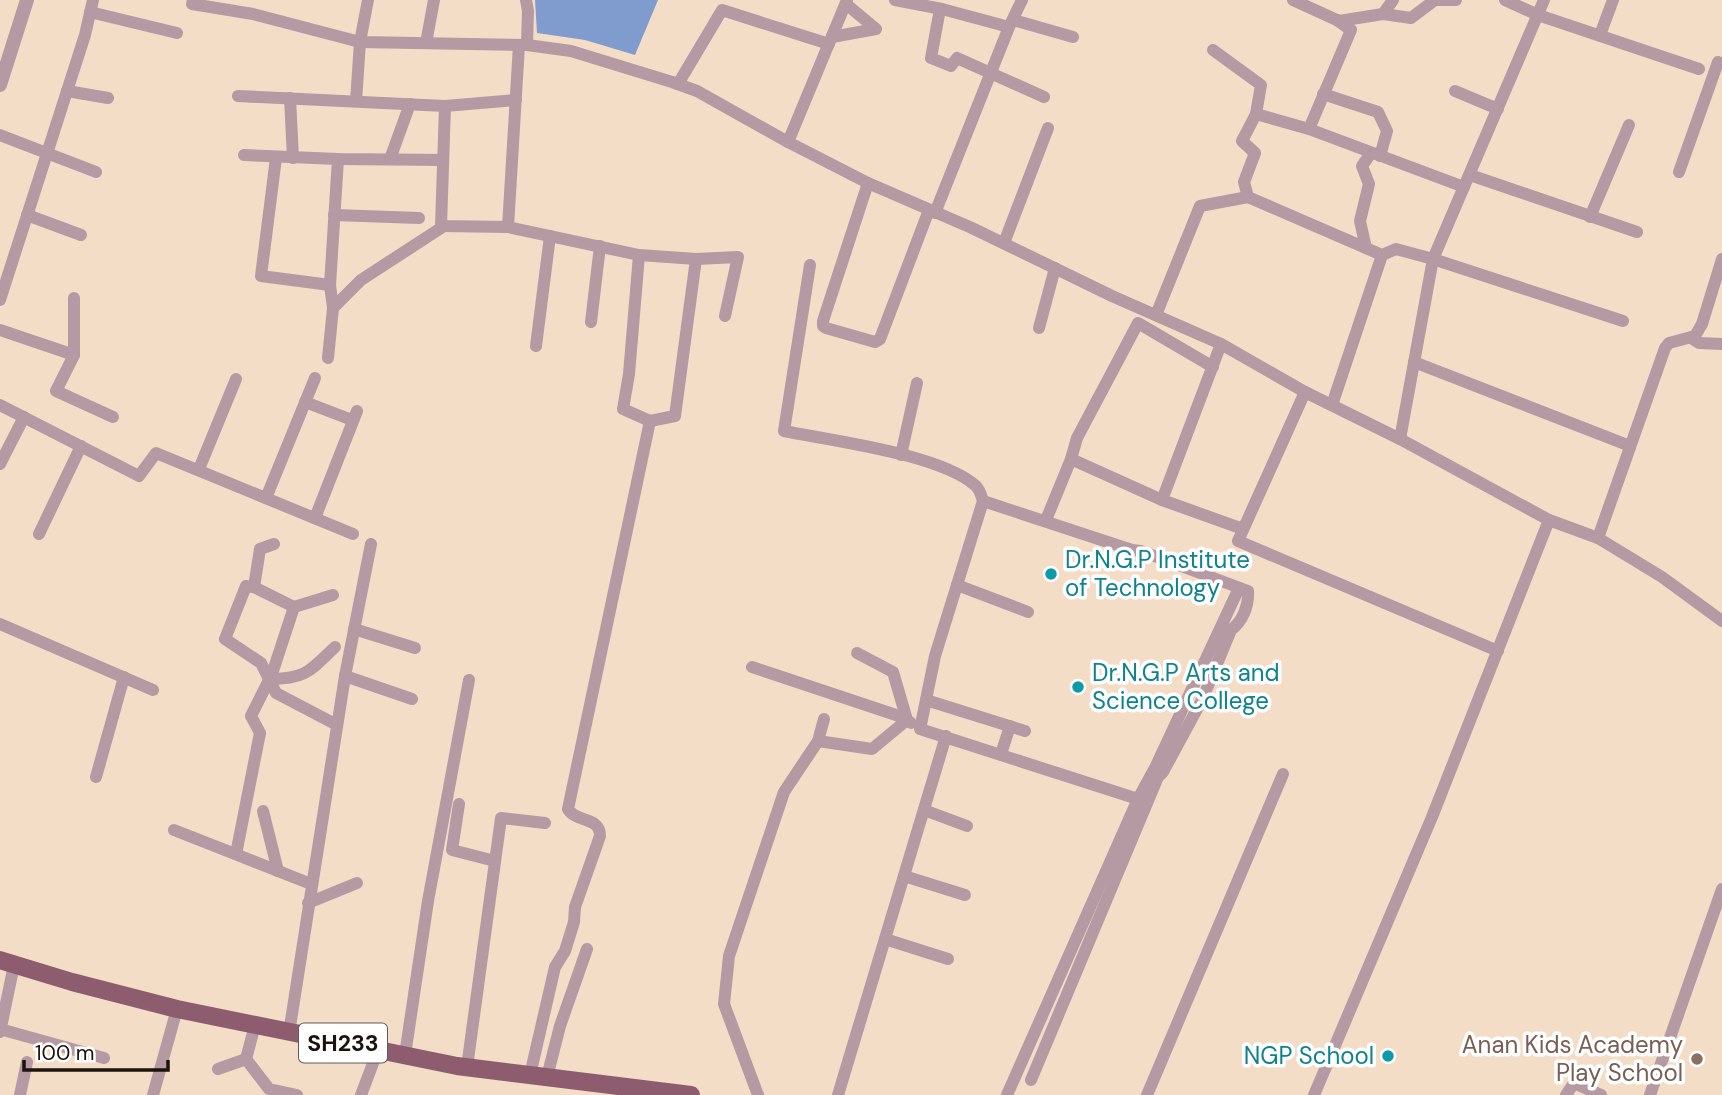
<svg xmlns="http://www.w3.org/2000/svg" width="1722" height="1095" font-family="'DM Sans',sans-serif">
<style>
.water{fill:#809bce}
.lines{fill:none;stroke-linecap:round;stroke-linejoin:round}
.minor{stroke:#b599a3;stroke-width:12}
.tertiary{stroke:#b599a3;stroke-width:14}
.primary{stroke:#8d5c6f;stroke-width:18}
.culture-dot{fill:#0f9aa8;stroke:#fff;stroke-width:2.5}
.education-dot{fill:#8d6e63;stroke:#fff;stroke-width:2.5}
.labels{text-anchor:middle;stroke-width:7;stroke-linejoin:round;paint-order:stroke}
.shield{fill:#fff;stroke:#605a55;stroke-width:2}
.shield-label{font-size:23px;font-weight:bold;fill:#1c140c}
.culture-label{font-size:24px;fill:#0d838f;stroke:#fff;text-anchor:start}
.education-label{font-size:24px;fill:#785e54;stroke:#fff;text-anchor:end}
</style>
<rect width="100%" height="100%" fill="#f3ddc7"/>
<path class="water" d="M535,0H658L635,55L585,40L537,33Z"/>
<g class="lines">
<g class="minor">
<path d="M193,0L192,4L253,14L360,42L527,45L571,51L672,82L697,91L788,142L868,183L972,228L1112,296L1221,344L1305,392L1400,439L1433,259L1544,0"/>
<path d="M526,0L528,11L527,45"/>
<path d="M895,0L942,9L1009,27"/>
<path d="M1293,0L1339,21L1383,14L1411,18L1435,0H1456"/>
<path d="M1505,0L1538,15L1699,69"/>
<path d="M940,9L931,58L951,66L957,58L1044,97"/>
<path d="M90,12L177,33"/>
<path d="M1383,14L1393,0"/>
<path d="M1013,20L1073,37"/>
<path d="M1600,35L1613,0"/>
<path d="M832,37L876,29L846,4"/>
<path d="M426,43L434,0"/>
<path d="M678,84L722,10L829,44"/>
<path d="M67,91L108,98"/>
<path d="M1455,91L1498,109"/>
<path d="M1323,94L1378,112L1387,131L1380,156"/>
<path d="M238,96L445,106L441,226L508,227L639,255L696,259L738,257L725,316"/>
<path d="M290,98L293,158"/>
<path d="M356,101L360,42L368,0"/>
<path d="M445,106L516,100"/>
<path d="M1256,114L1309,129L1464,187"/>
<path d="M1309,129L1351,30L1337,20"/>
<path d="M0,135L96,172"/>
<path d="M788,142L847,0"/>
<path d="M244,155L338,159L443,160"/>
<path d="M276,158L261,276L330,285"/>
<path d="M390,159L410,104"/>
<path d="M1679,172L1718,62L1722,64"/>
<path d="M1470,175L1637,232"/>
<path d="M868,183L823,321V326L826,328L875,342L880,339L929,210"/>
<path d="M1248,197L1382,255L1396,249L1433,259L1623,321"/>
<path d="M935,213L1009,27L1022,0"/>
<path d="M27,215L81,235"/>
<path d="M334,215L419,218"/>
<path d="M1590,217L1629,125"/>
<path d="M508,227L519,45"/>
<path d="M1004,243L1048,128"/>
<path d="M1366,248L1360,221L1369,184L1362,166L1371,153"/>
<path d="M639,255L629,374L623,409L650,421"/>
<path d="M810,265L784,431C833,441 940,454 976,486C980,490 981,495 983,501L935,656L920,729L1138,799"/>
<path d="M74,298V355L56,391L113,417"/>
<path d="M0,300L85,35L93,0"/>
<path d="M333,308L330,285L338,159"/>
<path d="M1156,315L1200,206L1248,197L1244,182L1255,153L1242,141L1256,114L1261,85L1213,50"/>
<path d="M591,322L600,246"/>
<path d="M1039,328L1055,268"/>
<path d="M0,330L74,355"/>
<path d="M1691,338L1699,343L1722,344"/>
<path d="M536,346L550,236"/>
<path d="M328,358L333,308L361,280L444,226"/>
<path d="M1414,362L1630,446"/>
<path d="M1305,392L1238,541L1498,651"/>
<path d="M305,402L352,420"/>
<path d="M0,405L139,476L156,453L353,534"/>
<path d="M1332,405L1382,255"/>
<path d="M1400,439L1549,520L1598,538L1662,577L1722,621"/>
<path d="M901,455L917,383"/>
<path d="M1071,459L1162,500L1243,529"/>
<path d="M0,464L24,417"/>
<path d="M199,469L236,379"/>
<path d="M266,498L315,378"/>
<path d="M1162,500L1221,344"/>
<path d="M983,501L1132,550L1141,551L1248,591C1249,605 1243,621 1231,630L1203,698L1163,772L1158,777L1031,1080"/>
<path d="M315,518L357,411"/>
<path d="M1046,520L1071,459L1077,438L1138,323L1213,367"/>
<path d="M39,534L81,446"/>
<path d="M1598,538L1665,348L1669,343L1695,336L1702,324L1722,259"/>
<path d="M274,544L260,549L254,587L246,586L225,639L261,663L276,693L337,725"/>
<path d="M957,585L1028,612"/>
<path d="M254,587L294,607L333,595"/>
<path d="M0,624L153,690"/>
<path d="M354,629L415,648"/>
<path d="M752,667L905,718L911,723"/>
<path d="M345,676L412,699"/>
<path d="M269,679C306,679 310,671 335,647"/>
<path d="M926,700L1025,731"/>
<path d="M818,741L872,749L907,720L893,672L857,653"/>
<path d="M1001,754L1010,726"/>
<path d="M96,777L124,677"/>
<path d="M459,804L452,850L495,861"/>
<path d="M924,810L967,826"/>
<path d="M263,811L278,871"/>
<path d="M174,830L311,884"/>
<path d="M236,854L260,733L251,716L272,674L294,607"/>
<path d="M904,876L965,895"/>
<path d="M308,903L357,883"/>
<path d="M885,939L948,959"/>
<path d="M0,1029L104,1058"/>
<path d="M0,1032L14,965"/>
<path d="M289,1033L345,676L371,544"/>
<path d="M405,1055L428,901L469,680"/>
<path d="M246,1059L255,1025"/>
<path d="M467,1067L501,818L545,823"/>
<path d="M218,1069L246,1059L269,1089L297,1095"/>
<path d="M530,1075L555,967L565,951L574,922L575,907L600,836C600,816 576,823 568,809L650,421L675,416L696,259"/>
<path d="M547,1077L560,1026L587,949"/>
<path d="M20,1095L27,1062"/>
<path d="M153,1095L177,1009"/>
<path d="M361,1095L378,1050"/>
<path d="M758,1095L724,1004L729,956L784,792L818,741L824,719"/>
<path d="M838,1095L946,736"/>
<path d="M1007,1095L1138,799L1155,768L1239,588"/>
<path d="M1147,1095L1283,774"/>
<path d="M1314,1095L1432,817L1549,520"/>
<path d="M1566,1095L1574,1083L1601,1095"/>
<path d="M1650,1095L1722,889"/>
</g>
<path class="tertiary" d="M0,85L27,0"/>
<path class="primary" d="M0,960L72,982L177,1009L457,1066L691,1095"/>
</g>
<g class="culture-dot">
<circle cx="1051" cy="574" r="7"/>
<circle cx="1078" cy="687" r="7"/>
<circle cx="1388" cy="1056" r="7"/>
</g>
<circle class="education-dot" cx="1697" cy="1059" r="7"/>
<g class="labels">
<rect class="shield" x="299" y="1023.5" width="88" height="39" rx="5"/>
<g class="shield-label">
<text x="343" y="1051">SH233</text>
</g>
<g class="culture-label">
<text x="1065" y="568">Dr.N.G.P Institute<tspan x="1065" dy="28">of Technology</tspan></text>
<text x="1092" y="681">Dr.N.G.P Arts and<tspan x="1092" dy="28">Science College</tspan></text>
<text x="1374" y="1064" text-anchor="end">NGP School</text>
</g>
<g class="education-label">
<text x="1683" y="1053">Anan Kids Academy<tspan x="1683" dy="28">Play School</tspan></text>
</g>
</g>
<path d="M24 1060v10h144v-10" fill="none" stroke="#1c140c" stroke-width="3.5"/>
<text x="35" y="1060" font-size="21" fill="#1c140c" stroke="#ffffff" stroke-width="5" paint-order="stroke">100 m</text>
</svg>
